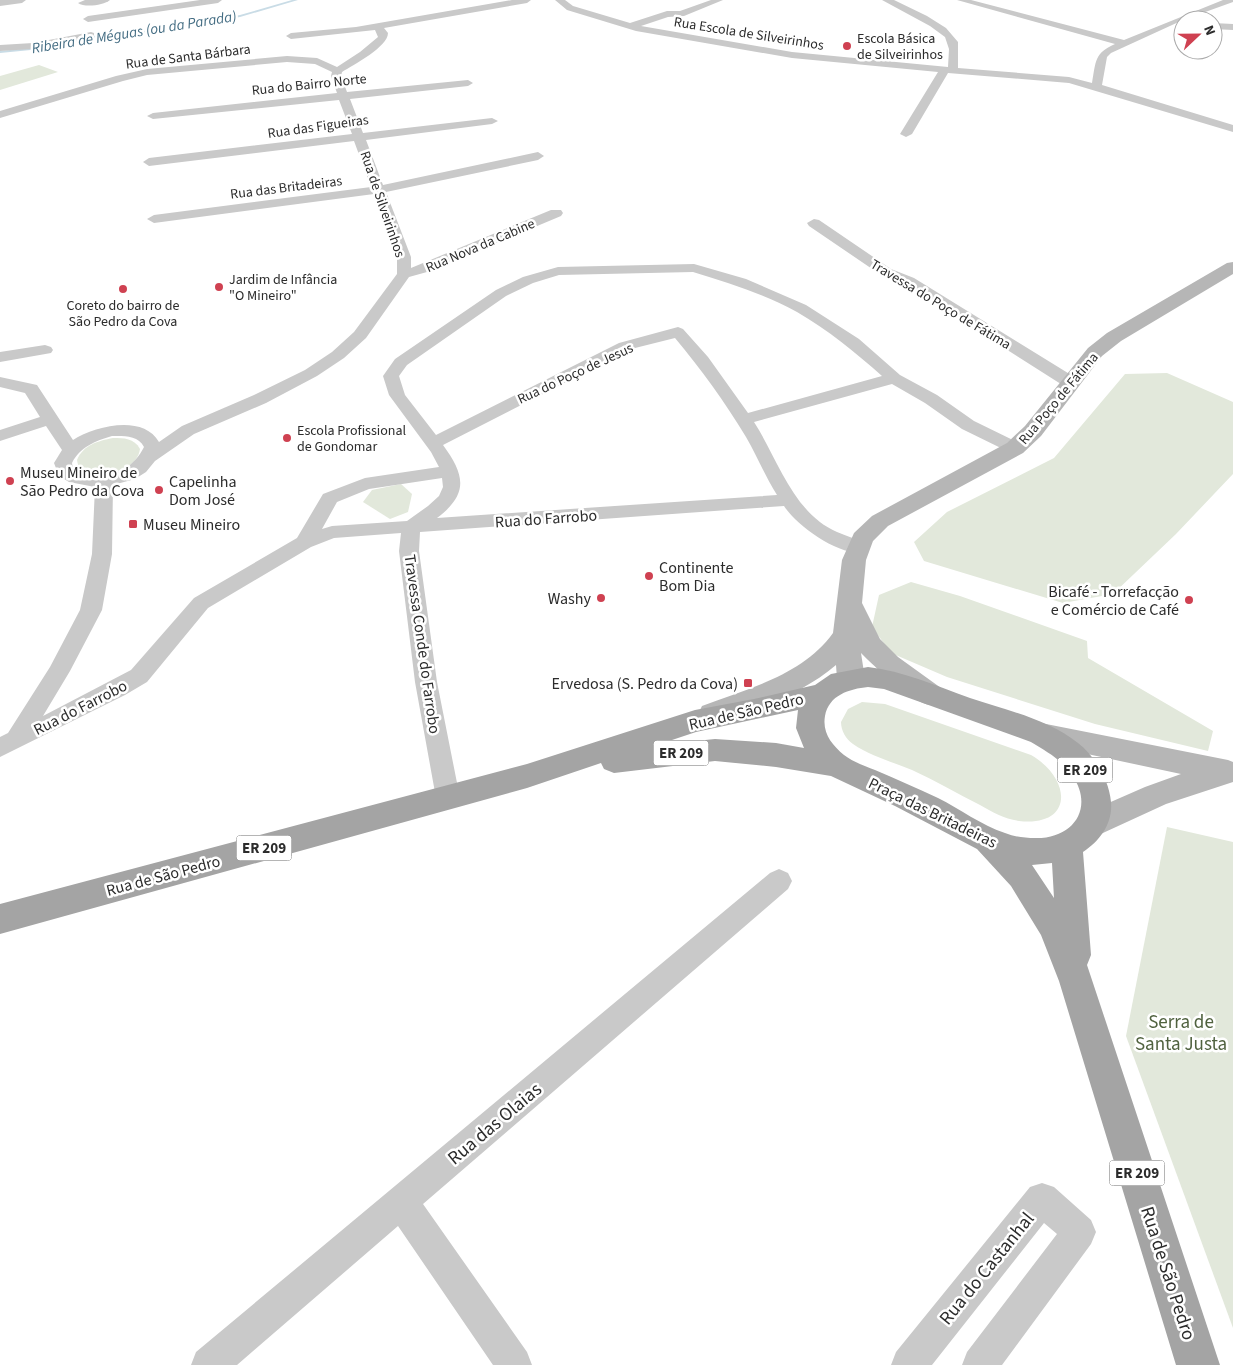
<svg xmlns="http://www.w3.org/2000/svg" width="1233" height="1365" font-family="'Source Sans 3',sans-serif">
<style>
.green{fill:#e2e8db}
.lines{fill:none;stroke-linecap:round;stroke-linejoin:round}
.stream{fill:#c9dce6;fill-rule:evenodd}
.street{fill:#c9c9c9;fill-rule:evenodd}
.secondary{fill:#b6b6b6;fill-rule:evenodd}
.primary{fill:#a4a4a4;fill-rule:evenodd}
.poi-dot{fill:#cf4151;stroke:#fff;stroke-width:2}
.labels{text-anchor:middle;stroke-width:5;stroke-linejoin:round;paint-order:stroke}
.far-street-label{font-size:14px;fill:#2c2c2c;stroke:#fff}
.far-poi-label{font-size:14px;fill:#2c2c2c;stroke:#fff;text-anchor:start}
.far-water-label{font-size:15px;font-style:italic;fill:#446d83;stroke:#fff}
.shield{fill:#fff;stroke:#6b6b6b;stroke-width:1}
.shield-label{font-size:15px;font-weight:bold;fill:#2c2c2c}
.poi-label{font-size:16px;fill:#2c2c2c;stroke:#fff;text-anchor:start}
.street-label{font-size:16px;fill:#2c2c2c;stroke:#fff}
.near-park-label{font-size:19px;fill:#50623f;stroke:#fff}
.near-street-label{font-size:19px;fill:#2c2c2c;stroke:#fff}
</style>
<rect width="100%" height="100%" fill="#fff"/>
<g class="green">
<path d="M39,65L58,72L0,90V76Z"/>
<path d="M1167,373L1233,402V474L1176,534L1113,594L1063,603L924,561L914,542L947,512L1054,458L1125,374Z"/>
<path d="M113,438C124,438 134,438 140,449C137,473 94,481 78,465L77,460C83,445 98,441 113,438Z"/>
<path d="M401,484L412,494L408,512L390,519L363,502L372,490Z"/>
<path d="M911,582L960,596L1087,641L1088,658L1213,731L1208,751L1095,724L947,677L891,653L872,627L879,595Z"/>
<path d="M862,702L885,704L1031,755C1072,779 1074,827 1019,821C1005,819 992,812 980,805C958,794 936,781 912,770C893,762 870,756 853,744C846,739 841,731 841,722L848,709Z"/>
<path d="M1167,827L1233,842V1328L1126,1036Z"/>
</g>
<g class="lines">
<path class="stream" d="M292,0H298L240,17L155,32L108,35L41,49L0,53V51L41,47L108,33L155,30L240,15Z"/>
<g class="street">
<path d="M0,0H26L22,3L0,6Z"/>
<path d="M85,0H110C104,5 85,8 78,3Z"/>
<path d="M200,0H222L218,3L88,22L83,19L88,16Z"/>
<path d="M512,0H531L527,3L384,28L388,33C388,47 353,65 342,72L341,76L347,92L468,80L473,83L468,86L350,99L363,133L492,118L498,121L492,124L366,140L383,185L538,152L544,156L538,160L386,192L411,257V268L551,210H561L563,213L561,216L427,272L409,277L366,338L344,358L317,376L266,403L194,434L155,461L146,472L135,479L113,485L112,554L102,610L70,671L43,716L131,670L194,598L297,538L323,494L365,478L439,467L431,452L389,395L383,376L395,359L496,290L523,277L558,267L694,264L746,279L806,305L859,339L900,375L937,395L974,421L1021,444L1024,448L1021,452L1015,453L1009,452L962,429L925,403L892,384L754,422C778,459 793,513 837,532C846,536 856,539 866,542L869,547L866,552C841,558 797,526 784,506L420,532L419,551L437,682L460,798L457,805L448,808L439,805L436,798L415,682L399,551L401,533L334,538L311,547L208,608L147,682L125,695L0,757V737L8,733L50,667L80,610L92,554L95,487L69,482L59,476L54,463L62,450L46,426L0,441V430L40,417L25,393L0,387V377L37,385L73,440C95,426 143,414 159,442L182,426L254,395L305,370L332,352L354,332L397,274V257L374,194L154,223L147,219L154,215L371,187L354,141L149,166L143,162L149,158L352,134L339,100L153,119L147,116L153,113L337,93L331,76L332,72L315,64L287,62L147,75L123,81L0,118V111L116,76L147,69L287,56L317,58L337,67L360,52L378,37L375,30L291,39L286,36L291,33L356,27ZM693,272C728,283 765,294 797,312C828,330 855,352 882,376L748,413L708,357L683,329L678,327L619,343L436,435L405,395L399,376L407,365L506,296L533,283L559,275ZM675,338C701,369 725,402 746,437C757,456 765,476 777,495L437,518C469,494 465,475 443,445L631,349ZM112,436C124,436 138,435 144,447C131,474 100,483 73,469L72,463C80,447 95,441 112,436ZM442,478L443,487L439,496L428,506L407,521L332,526L322,529L337,502L369,489Z"/>
<path d="M555,0H565L573,6L630,23L667,11H680L711,0H723L684,16L668,17L641,26L792,52L948,67L949,49L945,37L930,26L882,0H894L927,16L946,28L958,42V68L1069,77L1092,83C1096,62 1094,53 1115,44L957,0H971L1124,40L1223,0H1233V2L1183,20L1111,53L1107,57L1102,85L1233,125V132L1069,83L948,73L912,134L906,137L900,134L938,72L792,58L636,31L567,10Z"/>
<path d="M1213,23L1233,24V30L1213,29Z"/>
<path d="M91,32L94,33V37L33,49L0,51V45L33,43Z"/>
<path d="M814,219L819,220L891,269L914,278L1076,378L1078,382L1076,386H1064L904,284L881,275L809,226L807,223Z"/>
<path d="M45,345L51,347L53,350L51,353L0,362V352Z"/>
<path d="M779,869L788,873L792,881L788,889L423,1204L527,1352L532,1365H493L398,1226L237,1365H191L196,1352L770,873Z"/>
<path d="M1042,1183L1054,1187L1091,1220L1096,1232L1091,1244L1002,1365H962L967,1352L1057,1234L1044,1223L932,1365H891L896,1352L1030,1187Z"/>
</g>
<g class="secondary">
<path d="M1233,262V274L1121,341L1102,356L1041,436L1023,453L888,526L873,541L866,560L862,603L880,639L898,657L941,688L945,695L941,702C937,703 933,705 930,705C912,703 874,666 861,653L865,679L861,686L851,689L841,686L837,679L836,665C802,694 755,711 712,725L702,722L698,714L702,706C747,689 803,675 833,633L842,560L854,533L872,516L1007,443L1025,426L1088,348L1107,333L1227,263Z"/>
<path d="M1041,723L1228,760L1233,762V782L1166,804L1092,838L1081,834L1077,825L1081,816L1097,808L1145,787L1181,774L1031,742L1027,734L1031,726Z"/>
</g>
<path class="primary" d="M868,667C903,671 937,686 970,698C1006,710 1048,719 1078,743C1096,757 1109,780 1111,802C1113,823 1100,841 1083,852L1091,955L1087,965L1220,1365H1176L1059,981L1041,935L1011,886L977,849L895,806L831,776L776,767L715,761L614,773L604,769L601,763L527,788L0,934V904L527,764L695,710L754,699L815,685L831,674ZM868,687L884,689L1031,742C1046,751 1062,760 1072,775C1095,808 1073,839 1035,838C1025,838 1015,837 1005,833C981,825 960,809 938,798C917,788 896,779 875,770C865,766 853,762 844,755C832,745 822,733 825,716C829,695 849,689 868,687ZM798,710L796,728L804,748L776,743L715,739L657,745L696,732ZM1052,863L1054,898L1032,865Z"/>
</g>
<g class="poi-dot">
<circle cx="847" cy="46" r="5"/>
<circle cx="219" cy="287" r="5"/>
<circle cx="123" cy="289" r="5"/>
<circle cx="287" cy="438" r="5"/>
<circle cx="10" cy="481" r="5"/>
<circle cx="159" cy="490" r="5"/>
<rect x="128" y="519" width="10" height="10" rx="2.5"/>
<circle cx="649" cy="576" r="5"/>
<circle cx="601" cy="598" r="5"/>
<circle cx="1189" cy="600" r="5"/>
<rect x="743" y="678" width="10" height="10" rx="2.5"/>
</g>
<g class="labels">
<g class="far-street-label">
<text transform="translate(749 33) rotate(9)" y="5">Rua Escola de Silveirinhos</text>
<text transform="translate(188 56) rotate(-7)" y="5">Rua de Santa Bárbara</text>
<text transform="translate(309 84) rotate(-6)" y="5">Rua do Bairro Norte</text>
<text transform="translate(318 126) rotate(-8)" y="5">Rua das Figueiras</text>
<text transform="translate(286 187) rotate(-7)" y="5">Rua das Britadeiras</text>
<text transform="translate(383 204) rotate(71)" y="5">Rua de Silveirinhos</text>
<text transform="translate(480 245) rotate(-23)" y="5">Rua Nova da Cabine</text>
<text transform="translate(941 304) rotate(31)" y="5">Travessa do Poço de Fátima</text>
<text transform="translate(575 373) rotate(-25)" y="5">Rua do Poço de Jesus</text>
<text transform="translate(1058 398) rotate(-50)" y="5">Rua Poço de Fátima</text>
</g>
<g class="far-poi-label">
<text x="857" y="43">Escola Básica<tspan x="857" dy="16">de Silveirinhos</tspan></text>
<text x="229" y="284">Jardim de Infância<tspan x="229" dy="16">"O Mineiro"</tspan></text>
<text x="123" y="310" text-anchor="middle">Coreto do bairro de<tspan x="123" dy="16">São Pedro da Cova</tspan></text>
<text x="297" y="435">Escola Profissional<tspan x="297" dy="16">de Gondomar</tspan></text>
</g>
<g class="far-water-label">
<text transform="translate(134 32) rotate(-9)" y="5">Ribeira de Méguas (ou da Parada)</text>
</g>
<g class="shield">
<rect x="653.5" y="740.5" width="55" height="25" rx="4"/>
<rect x="1057.5" y="757.5" width="55" height="25" rx="4"/>
<rect x="236.5" y="835.5" width="55" height="25" rx="4"/>
<rect x="1109.5" y="1160.5" width="55" height="25" rx="4"/>
</g>
<g class="shield-label">
<text x="681" y="758">ER 209</text>
<text x="1085" y="775">ER 209</text>
<text x="264" y="853">ER 209</text>
<text x="1137" y="1178">ER 209</text>
</g>
<g class="poi-label">
<text x="20" y="478">Museu Mineiro de<tspan x="20" dy="18">São Pedro da Cova</tspan></text>
<text x="169" y="487">Capelinha<tspan x="169" dy="18">Dom José</tspan></text>
<text x="143" y="530">Museu Mineiro</text>
<text x="659" y="573">Continente<tspan x="659" dy="18">Bom Dia</tspan></text>
<text x="1179" y="597" text-anchor="end">Bicafé - Torrefacção<tspan x="1179" dy="18">e Comércio de Café</tspan></text>
<text x="591" y="604" text-anchor="end">Washy</text>
<text x="738" y="689" text-anchor="end">Ervedosa (S. Pedro da Cova)</text>
</g>
<g class="street-label">
<text transform="translate(546 518) rotate(-4)" y="6">Rua do Farrobo</text>
<text transform="translate(423 644) rotate(82)" y="6">Travessa Conde do Farrobo</text>
<text transform="translate(80 707) rotate(-27)" y="6">Rua do Farrobo</text>
<text transform="translate(746 711) rotate(-13)" y="6">Rua de São Pedro</text>
<text transform="translate(933 812) rotate(26)" y="6">Praça das Britadeiras</text>
<text transform="translate(163 875) rotate(-15)" y="6">Rua de São Pedro</text>
</g>
<g class="near-park-label">
<text x="1181" y="1028">Serra de<tspan x="1181" dy="22">Santa Justa</tspan></text>
</g>
<g class="near-street-label">
<text transform="translate(494 1123) rotate(-40)" y="7">Rua das Olaias</text>
<text transform="translate(986 1268) rotate(-51)" y="7">Rua do Castanhal</text>
<text transform="translate(1169 1273) rotate(72)" y="7">Rua de São Pedro</text>
</g>
</g>
<g transform="translate(1198 35) rotate(68)"><circle r="24" fill="#ffffff" stroke="#ababab"/>
<path d="M0-4L9 19L0 12L-9 19Z" fill="#cf4151"/>
<text y="-8" font-size="14" font-weight="bold" text-anchor="middle" fill="#2c2c2c">N</text>
</g>
</svg>
